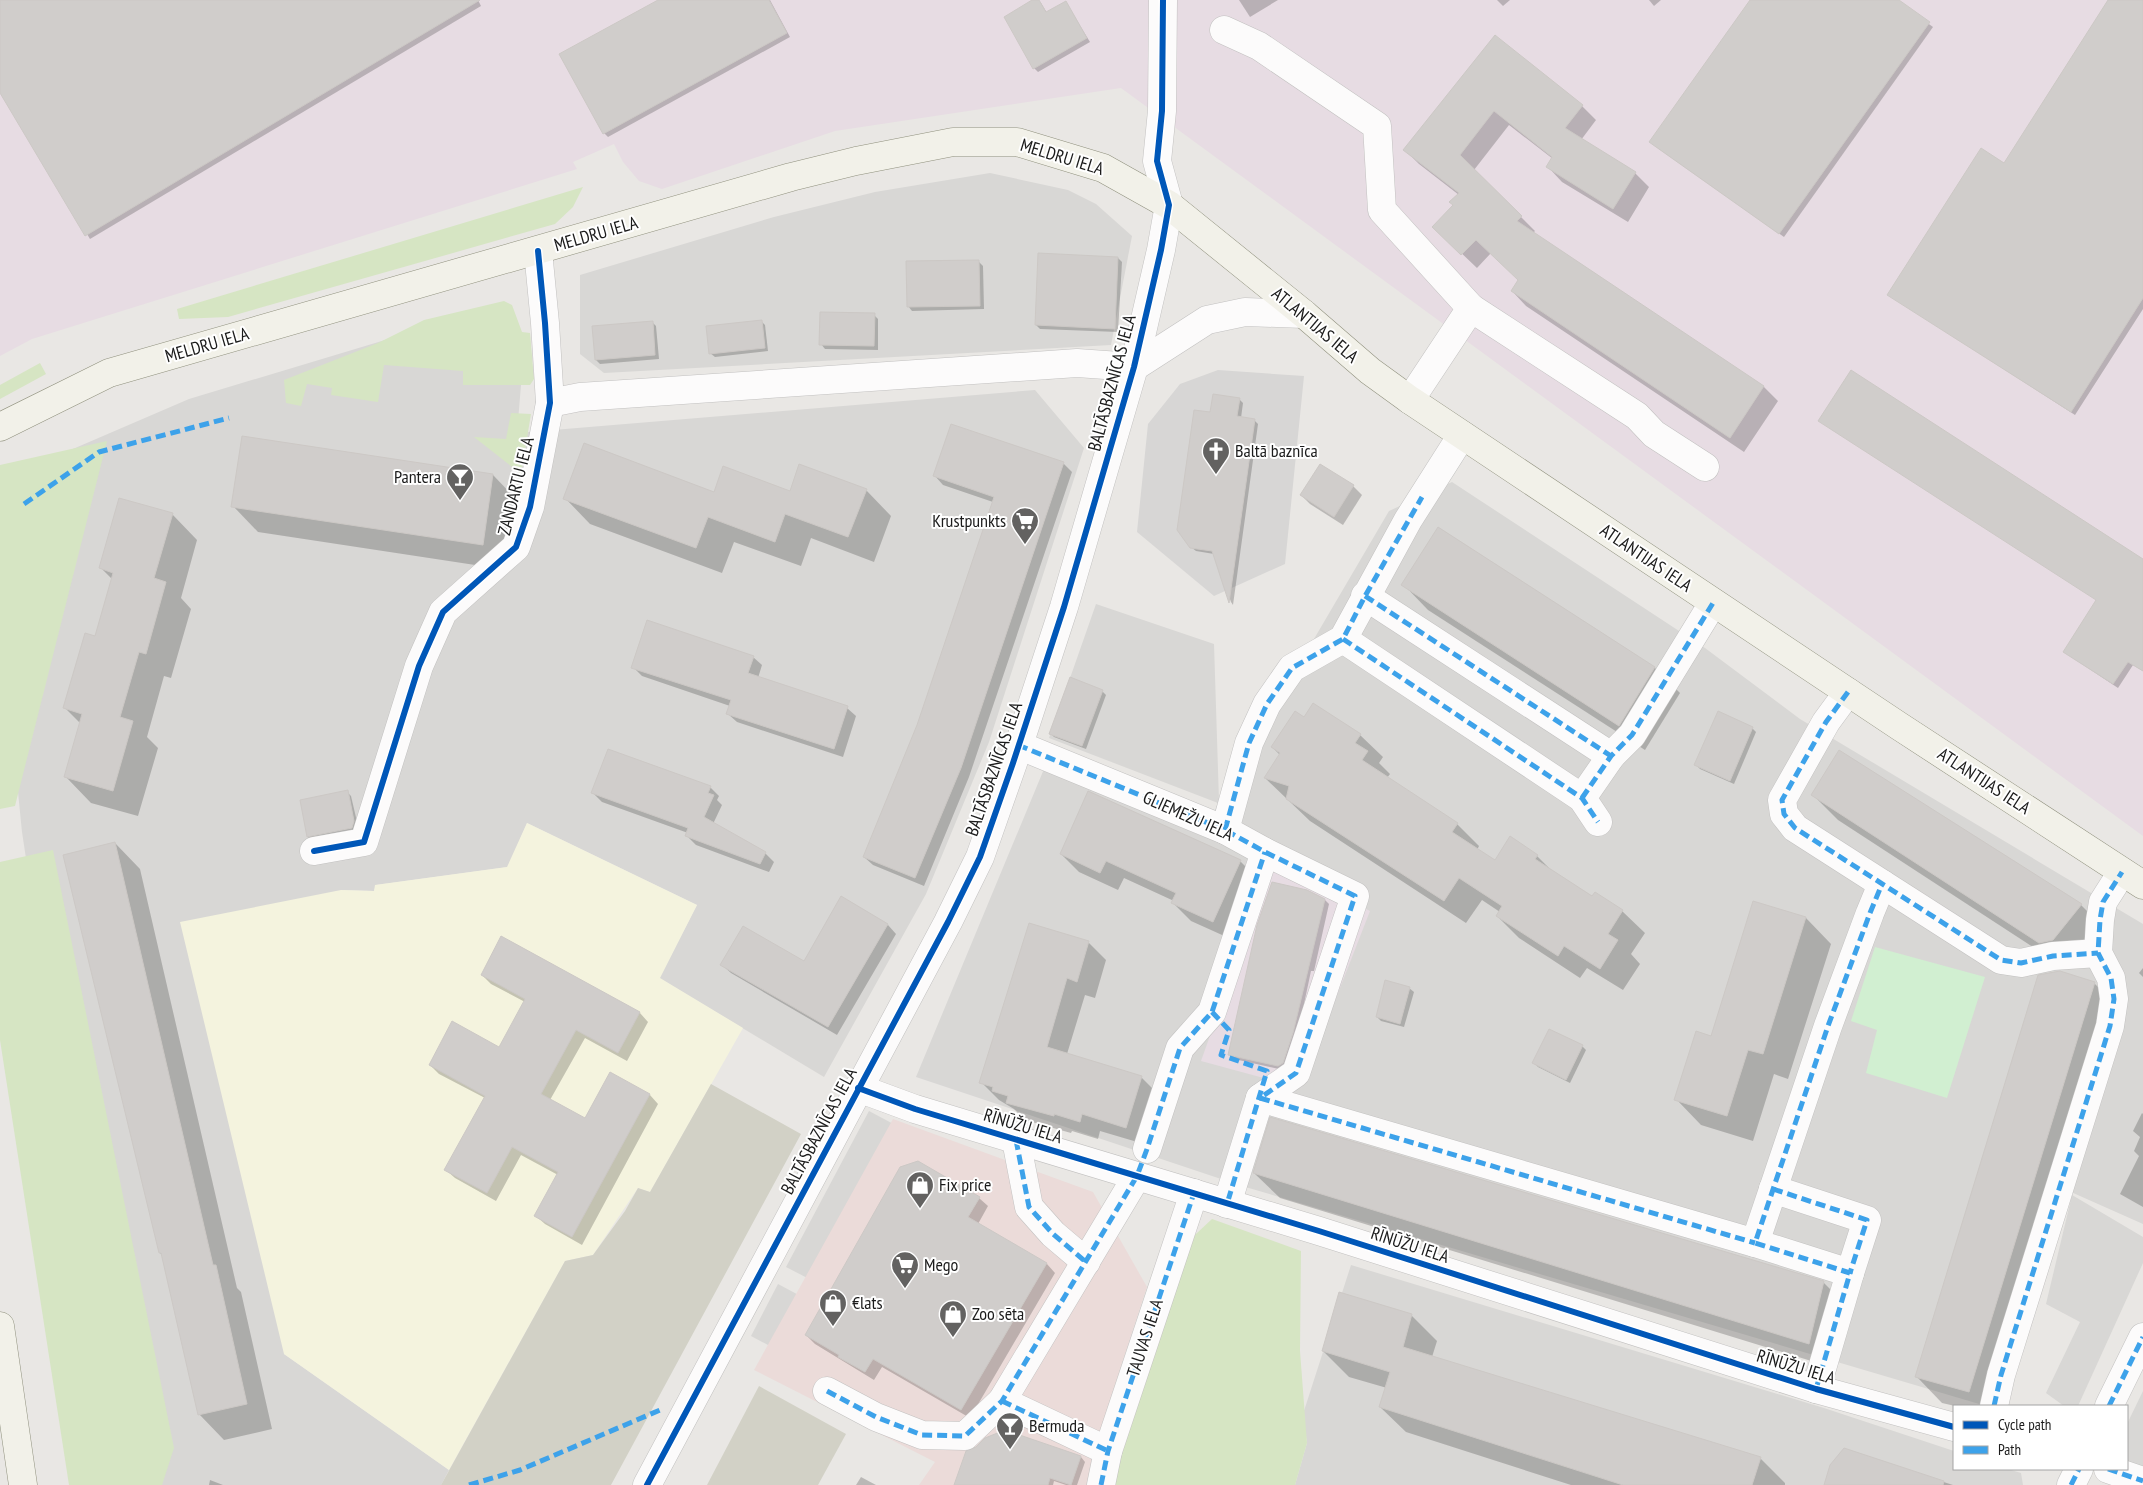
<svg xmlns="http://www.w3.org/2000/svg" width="2143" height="1485" font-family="'PT Sans Narrow',sans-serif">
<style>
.residential{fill:#d8d7d5}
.commercial{fill:#ebdbd9}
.industrial{fill:#e7dce3}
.education{fill:#f4f3de}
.religious{fill:#d7d6d5}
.construction{fill:#d2d1c6}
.grass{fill:#d6e5c3}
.park{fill:#d1efd1}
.shadow{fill:#0003}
.building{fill:#d0cdcb;stroke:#ccc8c5}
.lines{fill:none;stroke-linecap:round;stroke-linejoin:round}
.street-casing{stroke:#c2c1c0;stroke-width:29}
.secondary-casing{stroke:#90917e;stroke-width:29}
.street{stroke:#fcfbfb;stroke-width:28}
.secondary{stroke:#f2f1e9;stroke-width:28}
.quiet{stroke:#3da2ea;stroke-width:5;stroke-dasharray:10 5;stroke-linecap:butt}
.cycleway-casing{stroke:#fff;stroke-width:9}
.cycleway{stroke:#0057b8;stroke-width:6}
.labels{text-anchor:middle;stroke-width:4;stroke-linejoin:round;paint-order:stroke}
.street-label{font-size:18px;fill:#1b1b1b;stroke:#fff}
.poi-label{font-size:18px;fill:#1b1b1b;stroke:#fff;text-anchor:start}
</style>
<rect width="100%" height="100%" fill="#e9e7e4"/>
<g class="residential">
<path d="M990,173L1068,190L1096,204L1132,236L1111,345L604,373L580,354V275L774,217L875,192Z"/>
<path d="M498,306L524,349L517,433L1035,390L1084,448L989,742L926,894L824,1077L659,978L697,905L527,823L508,867L376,885L374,891L341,890L284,1354L449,1470L441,1485H121L22,832L5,662L38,464L189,399Z"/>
<path d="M1452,482L1705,648L1800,719L2143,924V1224L2071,1192L2014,1380L2004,1406H1986L1242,1186L916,1077L1044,769L1204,837L1218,803L1049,738L1096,604L1214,644L1219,801L1389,511Z"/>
<path d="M869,1111L899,1127L817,1283L786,1267Z"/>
<path d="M2072,1195L2143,1237V1263L2078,1406H2064L2046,1393L2080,1322L2046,1304Z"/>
<path d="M1351,1265L1824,1408L1954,1451V1469H2008L2021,1473L2023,1485H1295L1307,1443L1303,1414Z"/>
<path d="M778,1284L808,1300L781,1352L751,1336Z"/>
<path d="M2143,1391V1469L2127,1463V1424Z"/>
</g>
<path class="commercial" d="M893,1119L1093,1192L1147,1287L1099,1434L1088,1485H919L935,1462L754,1370Z"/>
<g class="industrial">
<path d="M0,0H2143V836L1121,88L835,131L662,189L639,181L623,162L614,144L573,162L577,169L32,339L0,356Z"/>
<path d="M1272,862L1370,911L1301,1088L1201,1061Z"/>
</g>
<path class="education" d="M527,823L697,905L660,978L743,1028L650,1192L638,1188L593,1255L565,1261L449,1470L284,1354L180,922L341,890L374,891L375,885L507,867Z"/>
<path class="religious" d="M1218,370L1304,376L1285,564L1214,596L1137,532L1148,424L1180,384Z"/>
<g class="construction">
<path d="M711,1084L801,1134L611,1485H441L565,1261L593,1255L625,1211L638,1188L650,1192Z"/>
<path d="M759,1386L846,1434L818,1485H707Z"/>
</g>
<g class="grass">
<path d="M583,187L573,207L555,224L228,317L179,319L177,309Z"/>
<path d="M504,301L512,305L522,332L530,333L534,379L530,385H463V371L384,365L378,402L331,395L332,388L307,384L301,406L286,403L284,380L378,343L424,320Z"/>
<path d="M40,363L46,374L0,399V385Z"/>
<path d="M511,413L531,414L521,474L474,437L506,439Z"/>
<path d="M107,441L15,806L0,809V465Z"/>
<path d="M53,850L174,1448L162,1485H69L0,1040V862Z"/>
<path d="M1212,1219L1301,1251L1300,1351L1307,1443L1295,1485H1112L1183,1246Z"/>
</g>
<path class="park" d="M1875,947L1985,977L1947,1098L1866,1073L1877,1030L1851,1021Z"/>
<g class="shadow">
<path d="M0,0H478L481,6L90,239L0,90Z"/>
<path d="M660,0H770L790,37L608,137L604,133Z"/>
<path d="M1035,0L1041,3L1047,13L1066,3L1090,42L1038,72L1034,68Z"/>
<path d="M1239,0H1278L1250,17Z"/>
<path d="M1497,0H1510L1503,6Z"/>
<path d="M1649,0H1661L1654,6Z"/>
<path d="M1751,0H1896L1933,27L1784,237L1655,146Z"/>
<path d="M2110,0H2143V309L2075,415L1889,295L2005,165Z"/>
<path d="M1495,37L1582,106L1596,120L1581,140L1635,173L1649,187L1628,222L1562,182L1548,167L1553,159L1509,125L1474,170L1535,231L1533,233L1764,387L1778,401L1744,452L1526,306L1512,291L1519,280L1491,253L1477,268L1434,227L1455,206L1459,195L1419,164L1405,150Z"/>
<path d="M1118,258L1122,262L1118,332L1040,329L1036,325Z"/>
<path d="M979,262L983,266L984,309L912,311L908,306Z"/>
<path d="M874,315L878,319V350L825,349L821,344Z"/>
<path d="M761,321L765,325L768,351L715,357L710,353Z"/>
<path d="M652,322L656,326L659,359L600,364L596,360Z"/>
<path d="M1239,399L1243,403L1241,418L1254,420L1258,424L1233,605L1231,602L1214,554L1196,551L1191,547L1211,413Z"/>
<path d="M1063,463L1072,472L969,777L924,886L873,865L864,857L918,725L993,502L943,485L935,476Z"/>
<path d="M493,475L518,501L508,570L258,532L233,506Z"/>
<path d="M1353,486L1362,495L1343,525L1310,504L1301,495Z"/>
<path d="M866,490L891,516L874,562L811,538L801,566L734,542L722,573L590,524L565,498Z"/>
<path d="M172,514L197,540L181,598L191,609L171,678L164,676L147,737L158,748L138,816L91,803L66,777L81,724L65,708L96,638L113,580L101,568Z"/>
<path d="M1439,528L1655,668L1680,693L1645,750L1428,610L1403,584Z"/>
<path d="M2143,560V671L2133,665L2118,688L2064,652L2097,601Z"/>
<path d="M753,657L762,665L758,678L847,708L856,716L843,757L737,722L728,714L730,706L642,676L633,667Z"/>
<path d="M1102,691L1106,695L1086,749L1054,737L1050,733Z"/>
<path d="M1314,705L1360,735L1383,757L1379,763L1390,774L1387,778L1457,824L1479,846L1477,850L1495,862L1537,856L1553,872L1593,897L1622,911L1645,933L1631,954L1640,964L1623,990L1587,968L1580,978L1519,938L1497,916L1500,912L1482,900L1466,923L1310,821L1265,778L1280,755L1272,747L1305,719Z"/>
<path d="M1752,728L1756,732L1734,784L1700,769L1696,765Z"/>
<path d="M1839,752L2081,905L2107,931L2065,968L1838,820L1812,794Z"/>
<path d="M710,787L719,796L717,800L722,805L713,824L765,853L774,862L769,872L696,845L687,836L688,833L602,802L593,793Z"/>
<path d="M347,792L351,796L358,826L356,832L312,841L308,837L301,801Z"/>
<path d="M115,843L140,869L237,1288L241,1292L272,1429L224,1440L199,1414L162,1255L160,1253Z"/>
<path d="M1061,854L1240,861L1258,879L1231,939L1191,921L1173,903L1174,901L1124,878L1118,890L1079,872Z"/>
<path d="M1325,900L1329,904L1314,971H1311L1297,1037L1283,1070L1234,1059L1230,1055Z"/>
<path d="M1754,902L1806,918L1831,944L1788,1079L1774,1074L1753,1141L1701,1125L1676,1099L1711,1037Z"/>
<path d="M888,925L896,934L837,1035L731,973L722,965L804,963Z"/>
<path d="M502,938L640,1013L648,1022L627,1061L585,1038L550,1100L585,1119L610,1074L650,1095L658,1104L582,1245L545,1224L536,1216L558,1175L521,1155L496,1201L455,1178L446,1170L485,1098L439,1074L430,1065L499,1048L525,1002L491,984L482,975Z"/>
<path d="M1088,942L1106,960L1095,998L1085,995L1067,1054L1141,1077L1159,1095L1144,1144L1100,1131L1098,1139L1072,1131L1071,1133L1025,1120L1014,1109L999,1100L981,1082Z"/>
<path d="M2143,968V977L2139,973Z"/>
<path d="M2094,983L2119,1008L1998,1406H1955L1942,1403L1917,1377Z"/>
<path d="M1409,988L1414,992L1404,1027L1381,1021L1377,1017Z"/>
<path d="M1582,1046L1586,1050L1570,1083L1538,1067L1534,1063Z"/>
<path d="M2142,1113L2143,1114V1207L2120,1194L2139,1156L2134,1151L2140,1137L2133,1131Z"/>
<path d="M1254,1173L1823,1282L1849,1308L1834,1368L1280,1198Z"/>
<path d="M979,1198L988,1206L978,1224L1047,1264L1055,1273L970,1418L882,1367L874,1380L815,1344L806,1335Z"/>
<path d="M1411,1315L1437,1341L1432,1357L1760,1458L1785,1483V1485H1571L1406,1432L1380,1407L1387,1388L1349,1377L1323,1351Z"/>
<path d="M1005,1432L1081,1457L1085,1462L1077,1485H1066L1054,1481L1053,1485H956Z"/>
<path d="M1844,1450L1953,1485H1826Z"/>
<path d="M861,1477L876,1485H856Z"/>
<path d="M210,1480L223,1485H209Z"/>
</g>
<g class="building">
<path d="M0,0H480L85,236L0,93Z"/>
<path d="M658,0H769L787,33L603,134L559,54Z"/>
<path d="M1032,0H1039L1046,12L1066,1L1087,38L1033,69L1004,17Z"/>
<path d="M1750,0H1899L1930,22L1779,234L1649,142Z"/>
<path d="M2108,0H2143V298L2071,412L1887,295L1981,148L2004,163Z"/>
<path d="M1495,35L1583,105L1565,128L1636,172L1613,209L1546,167L1552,157L1494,111L1460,155L1522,216L1517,221L1764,386L1730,438L1511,291L1518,280L1476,240L1461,255L1432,227L1453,205L1449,202L1459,193L1403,150Z"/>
<path d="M1038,253L1118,257L1115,329L1035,325Z"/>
<path d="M979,260L980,306L907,307L906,261Z"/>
<path d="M820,312L875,313L874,346L819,345Z"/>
<path d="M762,320L765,348L709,354L706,326Z"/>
<path d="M653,321L655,355L595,360L592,326Z"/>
<path d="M1851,370L2143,559V671L2128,662L2113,684L2063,652L2096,600L1818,421Z"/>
<path d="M1213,394L1240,398L1237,416L1255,419L1229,603L1212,551L1190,548L1177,530L1194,410L1210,412Z"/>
<path d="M951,424L1064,462L961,768L915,878L863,857L917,725L994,497L933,476Z"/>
<path d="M242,436L493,474L483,545L231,507Z"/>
<path d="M584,443L714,492L723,466L790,491L799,464L867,489L848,537L785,514L775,542L708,517L696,548L563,499Z"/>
<path d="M1320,464L1354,485L1334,517L1300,495Z"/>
<path d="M119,498L173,513L154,578L166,582L146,654L139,652L120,717L133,721L113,791L64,777L82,714L63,708L85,633L95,636L113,573L99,568Z"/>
<path d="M1438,527L1655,667L1619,726L1401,585Z"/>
<path d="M647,620L754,656L748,673L848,706L834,749L726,714L731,700L631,668Z"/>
<path d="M1070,677L1103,690L1082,746L1049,734Z"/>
<path d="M1313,703L1361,734L1355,743L1368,751L1362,760L1458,823L1452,832L1495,860L1510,836L1538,855L1535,859L1592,896L1595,892L1623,910L1608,934L1618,940L1600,969L1564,946L1558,956L1496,916L1502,906L1459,878L1444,901L1286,799L1289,786L1264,778L1280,753L1271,747L1295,711L1304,717Z"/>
<path d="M1718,711L1753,727L1730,781L1694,765Z"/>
<path d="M608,749L711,786L708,793L714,795L704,817L766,852L760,864L685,836L688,828L591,793Z"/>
<path d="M1839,750L2082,904L2053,940L2039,943L1811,795Z"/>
<path d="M348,790L354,821L352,828L307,837L300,800Z"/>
<path d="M1088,791L1241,860L1213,922L1171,903L1176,893L1106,861L1100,873L1060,854Z"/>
<path d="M115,842L213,1265H216L247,1404L198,1415L161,1253H159L63,855Z"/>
<path d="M1272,882L1307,890L1325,899L1293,1033L1283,1063L1278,1066L1228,1055L1257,925Z"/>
<path d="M841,896L888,924L828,1027L720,965L743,926L804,961Z"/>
<path d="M1753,901L1806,917L1763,1054L1748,1050L1727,1116L1674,1100L1696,1031L1711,1036Z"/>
<path d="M1029,923L1089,941L1077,982L1067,978L1047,1047L1142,1076L1126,1128L1082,1114L1080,1122L1054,1114V1116L1006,1103L1008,1096L992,1091L993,1087L979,1083Z"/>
<path d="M501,936L640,1012L618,1053L576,1030L541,1094L585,1118L610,1072L650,1094L572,1237L534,1216L558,1172L512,1147L487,1193L444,1170L485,1096L429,1065L452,1021L499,1047L525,999L481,975Z"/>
<path d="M2060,971L2095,982L1969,1392L1915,1377L2038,975Z"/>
<path d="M1385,980L1410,987L1400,1024L1376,1017Z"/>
<path d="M1549,1029L1583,1045L1566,1080L1532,1063Z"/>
<path d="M1270,1117L1824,1281L1809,1344L1253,1173Z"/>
<path d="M918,1161L980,1197L968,1217L1047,1263L961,1410L873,1359L865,1372L838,1357L839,1355L805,1335L900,1167Z"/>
<path d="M1339,1292L1412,1314L1403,1347L1761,1457L1752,1485H1623L1379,1407L1390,1372L1322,1351Z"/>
<path d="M1005,1430L1081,1456L1071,1485L1050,1478L1048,1485H954L966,1451L976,1447L985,1438Z"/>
<path d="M1844,1448L1944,1481L1943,1485H1824L1830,1465Z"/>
</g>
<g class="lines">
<g class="street-casing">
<g id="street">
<path d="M1224,30L1259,46L1377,126L1382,210L1471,308L1410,400"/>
<path d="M1471,308L1637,416L1654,434L1705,467"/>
<path d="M1134,367L1207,320L1245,312L1304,314"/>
<path d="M550,403L580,397L1077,363L1134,367"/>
<path d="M1365,596L1611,756"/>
<path d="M1343,639L1582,798L1598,822"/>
<path d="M1848,692L1826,722L1782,800L1784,814L1795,828L2001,960L2021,963L2053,956L2098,953"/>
<path d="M1018,745L1225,830L1265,852L1355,896L1296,1073L1260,1098L1227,1204"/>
<path d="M1582,798L1611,756L1632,735L1713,603"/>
<path d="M1225,830L1249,743L1267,704L1292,668L1343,639L1408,520L1462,435"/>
<path d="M314,851L364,842L419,666L443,612L516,547L530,507L550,403L545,323L538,251"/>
<path d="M858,1088L915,1109L1319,1231L1816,1389L1954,1427"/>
<path d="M1260,1098L1755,1243"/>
<path d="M1016,1140L1029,1207L1053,1234L1086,1262"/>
<path d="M1147,1149L1180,1048L1212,1012L1265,852"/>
<path d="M1773,1189L1867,1220L1850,1273"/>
<path d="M1816,1389L1850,1273L1755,1243L1828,1026L1870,913L1882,884"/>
<path d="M827,1391L876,1417L922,1435L965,1436L1002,1401L1137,1176"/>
<path d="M1002,1401L1108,1451"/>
<path d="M1994,1406L2001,1375L2110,1026L2114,999L2111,978L2098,953L2100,920L2103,902L2122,872"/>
<path d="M2109,1406L2143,1337"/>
<path d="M2108,1469L2143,1481"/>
<path d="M647,1485L948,922L980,857L1013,763L1064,607L1134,367L1161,250L1169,205L1157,161L1162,111L1163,0"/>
<path d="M1101,1485L1108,1451L1194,1193"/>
<path d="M2071,1485L2079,1469"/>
</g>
</g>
<g class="secondary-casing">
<g id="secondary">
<path d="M0,427L109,373L791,177L856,161L953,142H1017L1103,168L1169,205L1304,314L1370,371L1410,400L1899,726L2143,885"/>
<path d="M0,1326L23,1485"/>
</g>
</g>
<use href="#street" class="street"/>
<use href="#secondary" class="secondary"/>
<g class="quiet">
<path d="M24,504L99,452L229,418"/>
<path d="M1365,596L1611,756"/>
<path d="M1343,639L1582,798L1598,822"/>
<path d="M1848,692L1826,722L1782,800L1784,814L1795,828L2001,960L2021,963L2053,956L2098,953"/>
<path d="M1018,745L1225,830L1265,852L1355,896L1296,1073L1260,1098"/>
<path d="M1582,798L1611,756L1632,735L1713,603"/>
<path d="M1225,830L1249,743L1267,704L1292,668L1343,639L1365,596L1422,497"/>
<path d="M1212,1012L1229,1030L1221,1055L1267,1071L1227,1204"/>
<path d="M1260,1098L1755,1243"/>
<path d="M1016,1140L1029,1207L1053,1234L1086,1262"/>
<path d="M1773,1189L1867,1220L1850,1273"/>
<path d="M1816,1389L1850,1273L1755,1243L1828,1026L1870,913L1882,884"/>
<path d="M827,1391L876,1417L922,1435L965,1436L1002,1401L1137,1176L1147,1149L1180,1048L1212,1012L1265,852"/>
<path d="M1002,1401L1108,1451"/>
<path d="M1994,1406L2001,1375L2110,1026L2114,999L2111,978L2098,953L2100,920L2103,902L2122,872"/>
<path d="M2109,1406L2143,1337"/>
<path d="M2108,1469L2143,1481"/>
<path d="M469,1485L520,1470L660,1410"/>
<path d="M1101,1485L1108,1451L1194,1193"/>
<path d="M2071,1485L2079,1469"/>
</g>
<g class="cycleway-casing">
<g id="cycleway">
<path d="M314,851L364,842L419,666L443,612L516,547L530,507L550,403L545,323L538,251"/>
<path d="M858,1088L915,1109L1319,1231L1816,1389L1954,1427"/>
<path d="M647,1485L948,922L980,857L1013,763L1064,607L1134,367L1161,250L1169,205L1157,161L1162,111L1163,0"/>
</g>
</g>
<use href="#cycleway" class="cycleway"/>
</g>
<defs>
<g id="church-pin" transform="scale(1.4375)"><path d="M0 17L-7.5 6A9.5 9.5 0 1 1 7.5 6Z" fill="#636261" stroke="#fff"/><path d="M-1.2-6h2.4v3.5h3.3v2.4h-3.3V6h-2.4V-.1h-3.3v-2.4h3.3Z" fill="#fff"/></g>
<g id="bar-pin" transform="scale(1.4375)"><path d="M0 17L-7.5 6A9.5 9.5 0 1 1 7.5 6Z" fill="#636261" stroke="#fff"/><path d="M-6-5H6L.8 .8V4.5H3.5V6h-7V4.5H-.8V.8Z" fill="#fff"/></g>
<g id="supermarket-pin" transform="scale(1.4375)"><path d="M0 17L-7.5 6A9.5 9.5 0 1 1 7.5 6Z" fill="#636261" stroke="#fff"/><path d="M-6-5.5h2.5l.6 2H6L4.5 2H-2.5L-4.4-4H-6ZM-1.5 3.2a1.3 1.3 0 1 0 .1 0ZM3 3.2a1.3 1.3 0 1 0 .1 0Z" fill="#fff"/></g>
<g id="shop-pin" transform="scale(1.4375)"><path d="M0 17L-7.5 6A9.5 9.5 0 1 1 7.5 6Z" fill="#636261" stroke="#fff"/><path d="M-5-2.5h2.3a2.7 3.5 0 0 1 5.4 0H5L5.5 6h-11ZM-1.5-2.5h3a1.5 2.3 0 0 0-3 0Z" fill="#fff"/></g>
</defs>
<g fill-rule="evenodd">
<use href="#church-pin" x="1216" y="451"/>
<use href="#bar-pin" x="460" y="477"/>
<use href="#supermarket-pin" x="1025" y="521"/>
<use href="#shop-pin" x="920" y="1185"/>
<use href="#supermarket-pin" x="905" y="1265"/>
<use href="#shop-pin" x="833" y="1303"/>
<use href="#shop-pin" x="953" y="1314"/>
<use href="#bar-pin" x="1010" y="1426"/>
</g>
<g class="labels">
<g class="street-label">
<text transform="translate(1062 157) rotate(17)" y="6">MELDRU IELA</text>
<text transform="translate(596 234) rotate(-16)" y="6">MELDRU IELA</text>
<text transform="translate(1315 325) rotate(40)" y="6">ATLANTIJAS IELA</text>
<text transform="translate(207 345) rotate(-16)" y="6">MELDRU IELA</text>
<text transform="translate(1112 383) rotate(-75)" y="6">BALTĀSBAZNĪCAS IELA</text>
<text transform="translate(516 486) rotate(-76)" y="6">ZANDARTU IELA</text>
<text transform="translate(1646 558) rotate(34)" y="6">ATLANTIJAS IELA</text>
<text transform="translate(994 769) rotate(-71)" y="6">BALTĀSBAZNĪCAS IELA</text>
<text transform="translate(1984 781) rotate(33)" y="6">ATLANTIJAS IELA</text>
<text transform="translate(1188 816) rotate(24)" y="6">GLIEMEŽU IELA</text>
<text transform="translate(1023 1126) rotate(17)" y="6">RĪNŪŽU IELA</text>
<text transform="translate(819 1131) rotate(-62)" y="6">BALTĀSBAZNĪCAS IELA</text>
<text transform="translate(1410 1245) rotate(18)" y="6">RĪNŪŽU IELA</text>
<text transform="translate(1145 1338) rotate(-72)" y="6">TAUVAS IELA</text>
<text transform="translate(1796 1367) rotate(17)" y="6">RĪNŪŽU IELA</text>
</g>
<g class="poi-label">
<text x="1235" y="457">Baltā baznīca</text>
<text x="441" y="483" text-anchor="end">Pantera</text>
<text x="1006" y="527" text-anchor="end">Krustpunkts</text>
<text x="939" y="1191">Fix price</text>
<text x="924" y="1271">Mego</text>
<text x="852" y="1309">€lats</text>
<text x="972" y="1320">Zoo sēta</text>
<text x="1029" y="1432">Bermuda</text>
</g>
</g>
<rect x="1953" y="1405" width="175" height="65" fill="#ffffff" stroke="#a4a4a4"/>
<rect x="1963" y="1421" width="25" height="8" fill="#0057b8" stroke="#a4a4a4"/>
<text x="1998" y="1430" font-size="15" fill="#1b1b1b">Cycle path</text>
<rect x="1963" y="1446" width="25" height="8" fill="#3da2ea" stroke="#a4a4a4"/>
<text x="1998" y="1455" font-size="15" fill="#1b1b1b">Path</text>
</svg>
